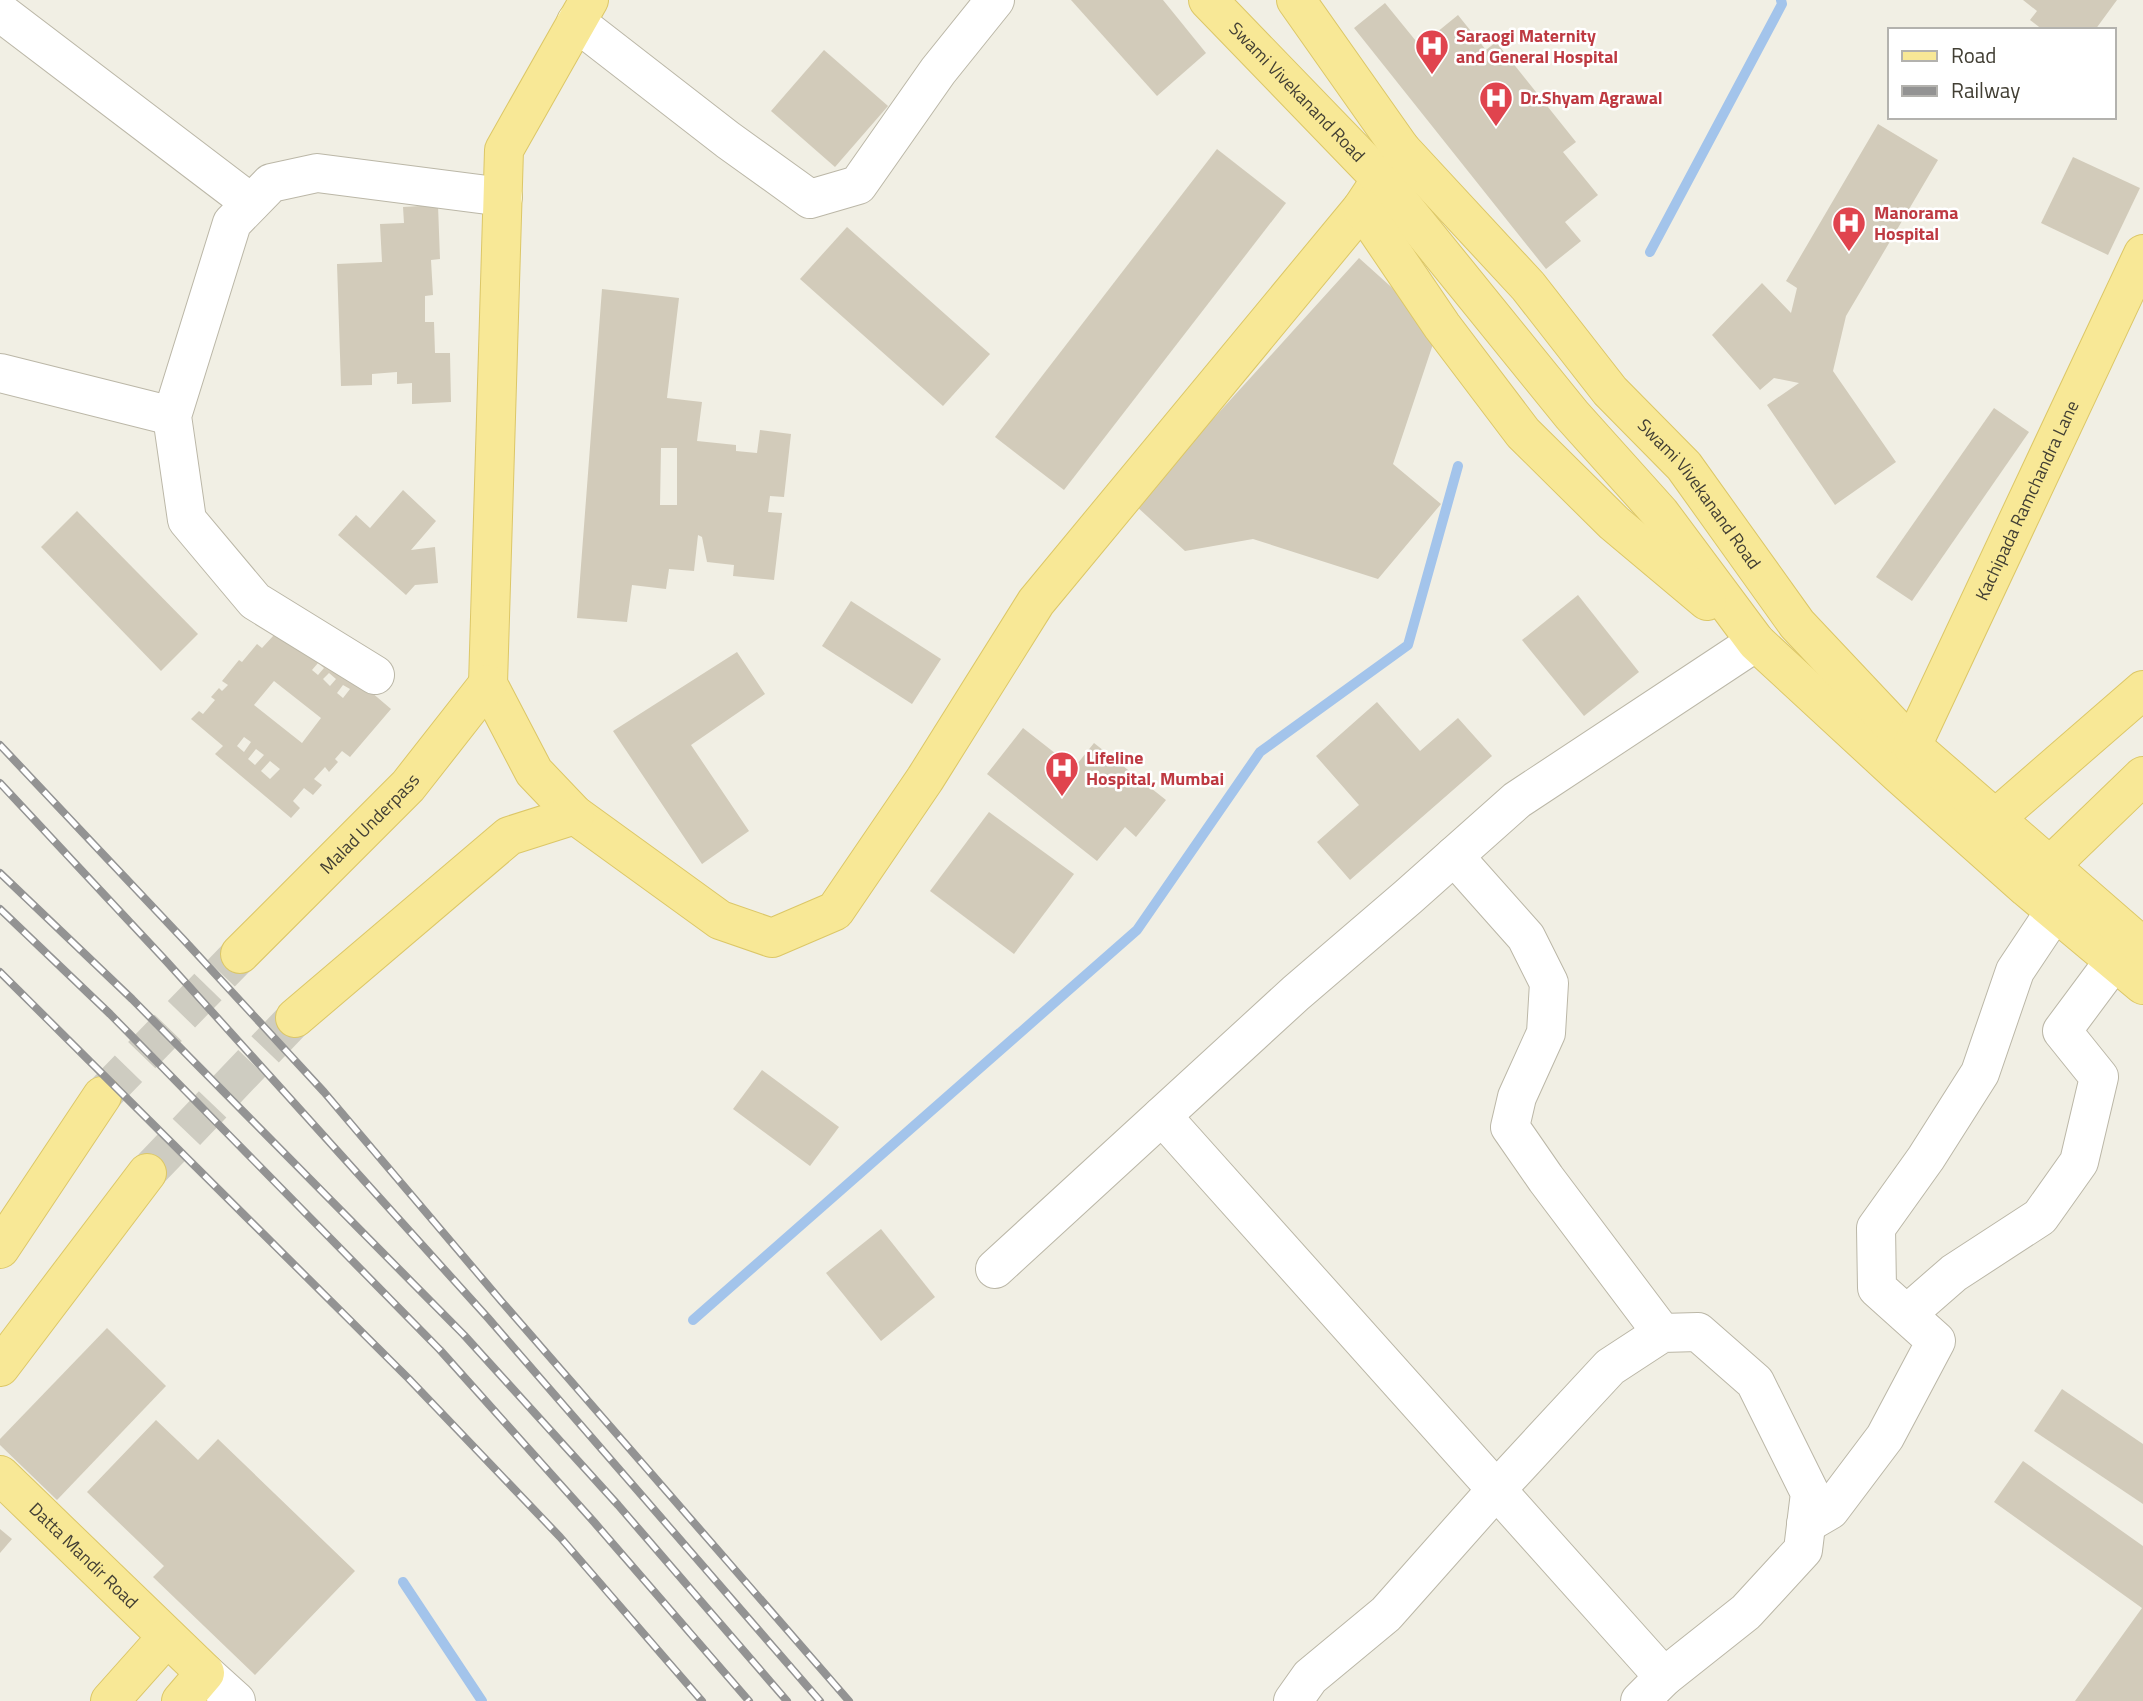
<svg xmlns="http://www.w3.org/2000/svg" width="2143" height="1701" font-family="'Titillium Web',sans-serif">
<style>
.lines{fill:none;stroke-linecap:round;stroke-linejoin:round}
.stream{stroke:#a3c4eb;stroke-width:10}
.building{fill:#d2cbba;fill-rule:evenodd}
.major-tunnel{stroke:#ceccc1;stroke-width:38;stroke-dasharray:38 19;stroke-linecap:butt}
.minor-casing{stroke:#bbb7a7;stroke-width:40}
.major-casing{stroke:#dcc767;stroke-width:40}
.minor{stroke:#fff;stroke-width:38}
.major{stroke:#f8e896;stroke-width:38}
.rail-casing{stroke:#939393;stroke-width:8}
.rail{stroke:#fff;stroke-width:5;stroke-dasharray:16;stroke-linecap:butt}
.labels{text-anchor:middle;stroke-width:5;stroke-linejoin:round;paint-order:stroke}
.health-label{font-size:18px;font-weight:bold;fill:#be3a42;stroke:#fff;text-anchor:start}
.street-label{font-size:18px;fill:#423f34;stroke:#fff}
</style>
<rect width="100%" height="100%" fill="#f1efe4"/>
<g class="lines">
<g class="stream">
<path d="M1650,252L1782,4L1781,0"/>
<path d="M693,1320L1137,930L1260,752L1408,645L1458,466"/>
<path d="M403,1582L482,1701"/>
</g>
</g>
<g class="building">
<path d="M1071,0H1163L1206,53L1157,96Z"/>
<path d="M2023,0H2117L2095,30H2043L2030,20L2037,11Z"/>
<path d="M1385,3L1420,46L1458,15L1486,50L1496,42L1576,142L1563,152L1598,195L1565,222L1581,241L1546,269L1354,28Z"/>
<path d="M824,50L888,106L835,167L771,111Z"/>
<path d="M1878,124L1938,160L1846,316L1833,371L1896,462L1835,505L1767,405L1799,383L1774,378L1760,390L1712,335L1762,283L1791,313L1797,288L1786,281Z"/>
<path d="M1217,149L1286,203L1064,490L995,437Z"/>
<path d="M2073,157L2140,188L2108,255L2041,223Z"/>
<path d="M438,205L440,259L431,260L433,295L425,296V322H434L435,353H450L451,402L412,404V383L397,384V372L372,374V385L341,386L337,264L382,262L380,224L404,223L403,207Z"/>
<path d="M847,227L990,354L943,406L800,279Z"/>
<path d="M1359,258L1438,329L1393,464L1441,504L1378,579L1253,539L1185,551L1135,505Z"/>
<path d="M602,289L679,298L667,398L702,402L697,441L736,445V451L757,453L760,430L791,434L784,497L770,496L768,512L782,513L774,580L733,576L734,565L707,562L702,537L698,535L694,571L669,569L666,589L632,585L627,622L577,618ZM661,448H677V505H660Z"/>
<path d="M1994,408L2029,432L1912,601L1876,577Z"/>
<path d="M403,490L436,521L411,550L435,547L438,583L415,585L406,595L338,535L356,515L370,528Z"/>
<path d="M77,511L198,634L161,671L41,547Z"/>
<path d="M1578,595L1639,672L1584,716L1522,640Z"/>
<path d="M851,601L941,659L912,704L822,646Z"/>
<path d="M289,622L391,709L350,757L342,751L335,759L338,762L329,772L325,767L314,779L322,785L313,795L304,788L293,801L300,808L291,818L215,754L223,746L191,719L199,711L203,714L215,700L211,697L219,688L222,691L228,685L222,681L239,660L242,662L257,644L262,648L274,635ZM318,663L324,668L318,675L312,670ZM329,673L336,679L330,686L323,679ZM274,681L321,718L302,743L254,705ZM343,685L350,689L343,698L337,693ZM244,737L251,742L244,752L237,746ZM256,749L264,755L255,765L248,759ZM270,761L280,769L270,779L261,771Z"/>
<path d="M737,652L765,694L691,745L749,831L702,864L613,731Z"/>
<path d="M1377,702L1420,751L1458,718L1492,756L1350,880L1317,842L1359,805L1316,756Z"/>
<path d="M1023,728L1074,768L1094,743L1166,800L1136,837L1125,827L1097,861L987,774Z"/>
<path d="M989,812L1074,874L1014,954L930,891Z"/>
<path d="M762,1070L839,1127L810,1166L733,1109Z"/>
<path d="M881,1229L935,1297L881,1341L826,1273Z"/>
<path d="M107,1328L166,1386L57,1500L0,1445V1439Z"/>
<path d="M2062,1389L2143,1444V1504L2034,1431Z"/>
<path d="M156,1420L198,1460L218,1439L355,1571L255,1675L153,1577L164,1566L87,1492Z"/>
<path d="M2023,1461L2143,1546V1701H2075L2142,1608L1994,1502Z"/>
<path d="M0,1529L12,1539L0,1553Z"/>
</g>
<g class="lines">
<g class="major-tunnel">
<path d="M102,1096L240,954"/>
<path d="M147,1173L295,1018"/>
</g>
<g class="minor-casing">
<g id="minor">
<path d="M0,12L251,203"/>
<path d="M576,22L728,140L810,199L858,185L938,71L995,0"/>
<path d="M0,373L172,416"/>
<path d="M375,675L255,601L187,520L172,416L232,223L271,183L317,173L503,197"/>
<path d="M1454,856L1526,937L1549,983L1546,1033L1517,1097L1510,1127L1546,1179L1662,1333"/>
<path d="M1162,1116L1664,1677"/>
<path d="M995,1269L1296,993L1408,897L1517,800L1756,642"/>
<path d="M1907,1314L1954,1273L2040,1217L2079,1162L2099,1077L2062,1031L2114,961"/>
<path d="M1806,1524L1830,1510L1885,1437L1936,1341L1877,1288L1876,1228L1926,1158L1980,1073L2015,971L2055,911"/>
<path d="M205,1673L236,1701"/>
<path d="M1293,1701L1310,1677L1386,1614L1496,1490L1610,1367L1662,1333L1698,1332L1755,1382L1810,1493L1803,1550L1746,1612L1664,1677L1640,1701"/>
</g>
</g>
<g class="major-casing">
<g id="major">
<path d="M589,0L504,150L488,684L534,772L575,815L720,920L772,938L835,911L925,779L1036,602L1362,208L1401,149"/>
<path id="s1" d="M1208,0L1380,178L1572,415L1660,513L1756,642L1899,774L2027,888L2143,985"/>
<path id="s2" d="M1296,0L1401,149L1528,286L1610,391L1684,466L1797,624L1912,746L2143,947"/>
<path d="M1362,208L1442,326L1523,433L1614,523L1707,601"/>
<path id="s3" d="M1912,746L2143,254"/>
<path d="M1975,836L2143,690"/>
<path d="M2031,884L2143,776"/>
<path id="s4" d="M240,954L408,786L488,684"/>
<path d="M295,1018L509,836L575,815"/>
<path d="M0,1249L102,1096"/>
<path d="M0,1367L147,1173"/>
<path id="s5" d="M0,1475L205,1673L181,1701"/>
<path d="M110,1701L167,1637"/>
</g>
</g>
<use href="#minor" class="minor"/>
<use href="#major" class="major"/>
<g class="rail-casing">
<g id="rail">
<path d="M0,745L183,939L324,1092L502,1302L849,1701"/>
<path d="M0,783L167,962L488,1318L820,1701"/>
<path d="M0,873L132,999L464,1335L618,1505L787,1701"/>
<path d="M0,909L110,1014L440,1350L594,1522L749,1701"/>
<path d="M0,972L409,1379L560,1537L702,1701"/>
</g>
</g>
<use href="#rail" class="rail"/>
</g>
<defs>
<g id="hospital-pin" transform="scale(1.75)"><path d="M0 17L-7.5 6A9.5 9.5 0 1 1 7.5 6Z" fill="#e0444e" stroke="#fff"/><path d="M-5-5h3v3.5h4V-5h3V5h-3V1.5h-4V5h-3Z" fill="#fff"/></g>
</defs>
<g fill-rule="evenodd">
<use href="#hospital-pin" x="1432" y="46"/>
<use href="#hospital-pin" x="1496" y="98"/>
<use href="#hospital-pin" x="1849" y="223"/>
<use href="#hospital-pin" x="1062" y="768"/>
</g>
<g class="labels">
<g class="health-label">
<text x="1456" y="42">Saraogi Maternity<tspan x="1456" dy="21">and General Hospital</tspan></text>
<text x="1520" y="104">Dr.Shyam Agrawal</text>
<text x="1874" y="219">Manorama<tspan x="1874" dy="21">Hospital</tspan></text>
<text x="1086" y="764">Lifeline<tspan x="1086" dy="21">Hospital, Mumbai</tspan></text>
</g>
<g class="street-label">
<text dy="6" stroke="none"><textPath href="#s1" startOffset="128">Swami Vivekanand Road</textPath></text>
<text dy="6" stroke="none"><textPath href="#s2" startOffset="639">Swami Vivekanand Road</textPath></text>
<text dy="6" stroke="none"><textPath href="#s3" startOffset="271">Kachipada Ramchandra Lane</textPath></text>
<text dy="6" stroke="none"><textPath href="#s4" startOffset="184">Malad Underpass</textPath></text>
<text dy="6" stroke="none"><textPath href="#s5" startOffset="116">Datta Mandir Road</textPath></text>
</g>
</g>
<rect x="1888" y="28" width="228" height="91" fill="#ffffff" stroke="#b3b2ae" stroke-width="2"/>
<rect x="1902" y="51" width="35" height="10" fill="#f8e896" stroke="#b3b2ae" stroke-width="2"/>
<text x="1951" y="63" font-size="21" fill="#423f34">Road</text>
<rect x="1902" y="86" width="35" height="10" fill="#939393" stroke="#b3b2ae" stroke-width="2"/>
<text x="1951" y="98" font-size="21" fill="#423f34">Railway</text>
</svg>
